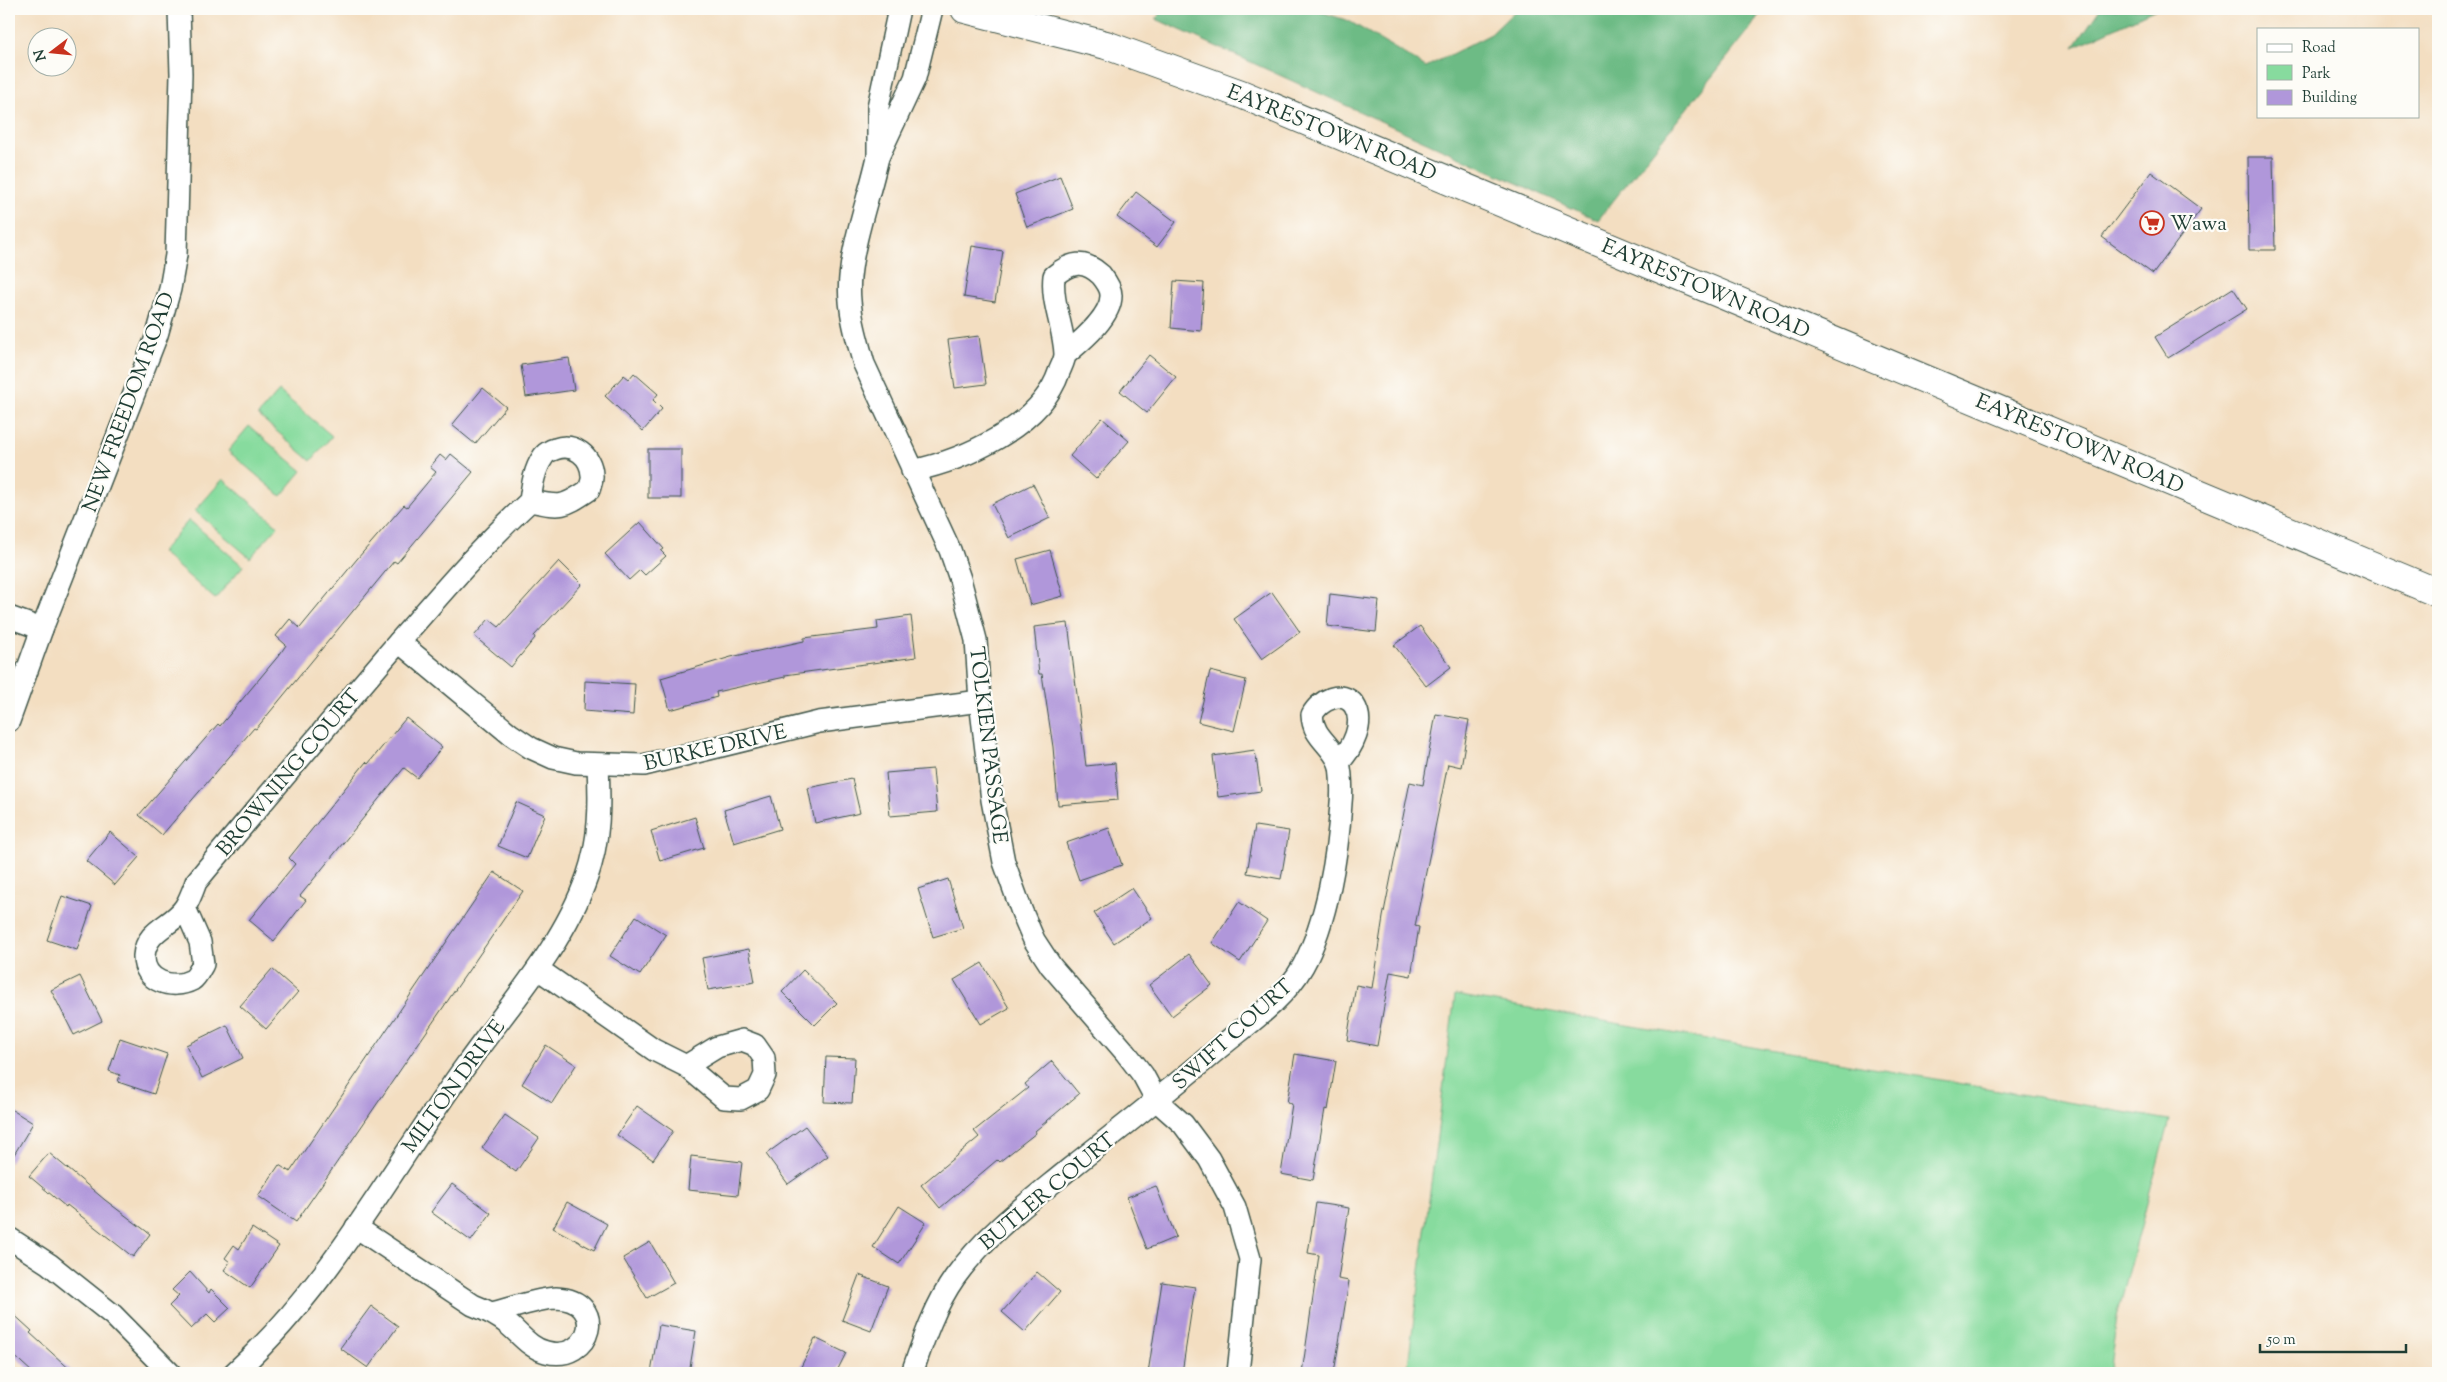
<svg xmlns="http://www.w3.org/2000/svg" width="2447" height="1382" font-family="'Sorts Mill Goudy',serif">
<style>
.green{fill:#87db9e;stroke:#538c69}
.forest{fill:#6dbb85;stroke:#467c5c}
.building{fill:#b097da}
.lines{fill:none;stroke-linecap:round;stroke-linejoin:round}
.street-casing{stroke:#3f5549;stroke-width:24}
.secondary-casing{stroke:#3f5549;stroke-width:30}
.street{stroke:#fff;stroke-width:21}
.secondary{stroke:#fff;stroke-width:28}
.labels{text-anchor:middle;stroke-width:4.5;stroke-linejoin:round;paint-order:stroke}
.street-label{font-size:21px;fill:#1f3d34;stroke:#fdfcf7}
.poi-label{font-size:21px;fill:#1f3d34;stroke:#fdfcf7;text-anchor:start}
</style>
<rect width="100%" height="100%" fill="#fdfcf7"/>
<filter id="ink" filterUnits="userSpaceOnUse"><feTurbulence type="fractalNoise" baseFrequency=".02" numOctaves="2"/><feDisplacementMap in="SourceGraphic" scale="10" xChannelSelector="R" yChannelSelector="G"/><feConvolveMatrix kernelMatrix="1 2 1 2 8 2 1 2 1" color-interpolation-filters="sRGB"/></filter>
<filter id="wash" filterUnits="userSpaceOnUse"><feTurbulence type="fractalNoise" baseFrequency=".0096" numOctaves="4" result="noise"/><feDisplacementMap in="SourceGraphic" scale="20" xChannelSelector="R" yChannelSelector="G"/><feGaussianBlur stdDeviation="1.12" result="paint"/><feColorMatrix in="noise" values="0 0 0 0 0 0 0 0 0 0 0 0 0 0 0 0 0 1.4 0 .05"/><feComposite in="paint" operator="in"/></filter>
<g filter="url(#wash)">
<rect width="100%" height="100%" fill="#f3dec1"/>
<g class="green">
<path d="M279,391L332,436L311,461L258,415Z"/>
<path d="M249,426L302,471L281,496L228,451Z"/>
<path d="M223,479L278,526L250,558L195,511Z"/>
<path d="M189,520L243,566L215,599L161,552Z"/>
<path d="M1455,995L2169,1120L2117,1317L2109,1373H1407Z"/>
</g>
<g class="forest">
<path d="M1163,9H1312L1349,21L1426,67L1491,34L1517,9H1763L1750,29L1598,220L1156,19Z"/>
<path d="M2100,9H2156L2074,47Z"/>
</g>
<g id="blocks">
<g class="building">
<path d="M2248,157H2273L2275,250H2249Z"/>
<path d="M2151,172L2201,209L2153,274L2102,237Z"/>
<path d="M1060,176L1073,209L1027,227L1015,194Z"/>
<path d="M1136,192L1176,222L1157,247L1117,217Z"/>
<path d="M972,246L1003,251L995,302L964,297Z"/>
<path d="M1174,281L1204,283L1201,331L1171,328Z"/>
<path d="M2233,288L2247,309L2168,358L2155,337Z"/>
<path d="M979,336L986,384L955,388L948,340Z"/>
<path d="M1149,355L1176,377L1147,413L1120,391Z"/>
<path d="M569,358L574,390L526,397L521,365Z"/>
<path d="M634,373L658,394L653,400L662,409L643,431L605,396L624,375L629,379Z"/>
<path d="M483,388L506,407L475,444L452,425Z"/>
<path d="M1102,418L1129,441L1096,479L1070,456Z"/>
<rect x="648" y="449" width="33" height="49"/>
<path d="M451,454L473,472L397,563L394,561L256,729L254,728L162,835L139,815L218,724L220,726L280,654L286,645L276,636L290,619L300,628L357,559L404,505L407,507L436,472L430,467L440,455L446,460Z"/>
<path d="M1033,484L1050,518L1009,538L992,504Z"/>
<path d="M640,522L664,549L661,551L666,556L645,575L640,570L629,580L605,554Z"/>
<path d="M1050,550L1063,596L1030,605L1017,559Z"/>
<path d="M559,561L582,584L534,636L535,638L511,667L474,636L489,619L499,627Z"/>
<path d="M1272,592L1300,632L1262,659L1234,619Z"/>
<path d="M1330,594L1379,600L1376,632L1327,626Z"/>
<path d="M911,616L916,657L785,675V677L716,692L717,697L670,710L661,678L731,657L804,641V638L878,629L877,621Z"/>
<path d="M1068,623L1086,766L1115,763L1118,800L1058,805L1053,747L1042,674H1039L1034,627Z"/>
<path d="M1420,626L1451,667L1426,686L1394,645Z"/>
<path d="M1210,671L1246,680L1234,731L1198,722Z"/>
<path d="M585,681L635,684L633,715L584,711Z"/>
<path d="M1436,714L1469,720L1461,767L1448,764L1415,926L1419,927L1411,976L1390,972L1377,1046L1347,1040L1356,985L1372,988L1383,917L1410,782L1423,785Z"/>
<path d="M406,718L442,747L417,778L404,768L300,896L306,900L274,941L249,920L295,864L289,858L366,762L368,764Z"/>
<path d="M1255,750L1261,791L1218,797L1213,756Z"/>
<path d="M933,769L937,812L890,816L886,773Z"/>
<path d="M852,779L860,813L815,823L808,788Z"/>
<path d="M771,796L780,829L734,843L724,810Z"/>
<path d="M516,802L545,815L527,858L498,846Z"/>
<path d="M695,817L704,848L660,861L651,831Z"/>
<path d="M1255,826L1289,831L1281,879L1247,873Z"/>
<path d="M1109,828L1122,865L1079,880L1066,843Z"/>
<path d="M110,832L139,857L115,885L86,861Z"/>
<path d="M494,872L523,891L296,1222L258,1196L279,1165L290,1172Z"/>
<path d="M948,879L963,928L933,937L918,889Z"/>
<path d="M1132,888L1152,918L1114,943L1094,913Z"/>
<path d="M62,896L92,906L77,950L47,940Z"/>
<path d="M1239,902L1267,921L1240,962L1212,943Z"/>
<path d="M636,916L666,935L640,975L610,956Z"/>
<path d="M749,949L755,982L708,990L702,958Z"/>
<path d="M1189,954L1212,985L1172,1016L1149,985Z"/>
<path d="M982,963L1009,1008L981,1024L954,980Z"/>
<path d="M272,969L298,992L266,1029L240,1006Z"/>
<path d="M803,970L837,1003L815,1025L782,992Z"/>
<path d="M80,976L102,1021L74,1035L51,990Z"/>
<path d="M227,1025L243,1058L202,1078L186,1045Z"/>
<path d="M120,1038L167,1054L154,1094L118,1082L120,1075L109,1071Z"/>
<path d="M546,1045L576,1065L552,1103L522,1084Z"/>
<path d="M1295,1054L1336,1061L1328,1110L1325,1109L1313,1180L1281,1174L1292,1104L1287,1103Z"/>
<path d="M826,1057L855,1058L852,1103L824,1102Z"/>
<path d="M1052,1061L1079,1094L1035,1131L1036,1133L999,1162L997,1160L940,1208L921,1185L979,1137L974,1131L1028,1088L1025,1084Z"/>
<path d="M637,1106L673,1131L653,1160L617,1135Z"/>
<path d="M9,1108L33,1123L9,1163Z"/>
<path d="M505,1115L539,1138L516,1172L482,1148Z"/>
<path d="M805,1126L828,1156L788,1184L766,1154Z"/>
<path d="M49,1153L105,1200L150,1234L133,1257L67,1205L66,1207L29,1176Z"/>
<path d="M691,1156L742,1162L738,1195L688,1190Z"/>
<path d="M452,1184L491,1213L471,1241L431,1212Z"/>
<path d="M1156,1186L1176,1237L1147,1249L1127,1197Z"/>
<path d="M567,1202L607,1224L594,1250L553,1228Z"/>
<path d="M1316,1203L1349,1208L1338,1279L1349,1281L1334,1373H1302L1319,1255L1308,1253Z"/>
<path d="M899,1206L926,1223L899,1264L873,1247Z"/>
<path d="M252,1228L279,1246L250,1288L224,1270L230,1262L225,1258L234,1245L239,1249Z"/>
<path d="M650,1242L674,1283L647,1298L623,1258Z"/>
<path d="M190,1272L209,1293L211,1289L230,1308L215,1322L207,1314L191,1329L169,1306L179,1296L172,1290Z"/>
<path d="M1037,1272L1060,1292L1025,1332L1002,1312Z"/>
<path d="M859,1275L888,1286L871,1331L842,1320Z"/>
<path d="M1162,1282L1195,1287L1182,1373H1148Z"/>
<path d="M371,1306L398,1326L368,1368L340,1348Z"/>
<path d="M9,1310L32,1331L30,1333L74,1373H33L9,1351Z"/>
<path d="M659,1325L696,1331L689,1373H651Z"/>
<path d="M815,1338L846,1353L836,1373H798Z"/>
</g>
</g>
</g>
<g filter="url(#ink)">
<use href="#blocks" fill-opacity="0" stroke="#3f5549" stroke-width="1"/>
<g class="lines">
<g class="street-casing">
<g id="street">
<path d="M899,9L878,107V157L915,78L932,9"/>
<path d="M878,157C869,197 854,237 850,277C847,306 856,336 864,364L950,550L960,579L976,640L980,701L992,800L1004,862L1022,912L1034,940L1051,966L1126,1053L1143,1075L1157,1101L1183,1124L1209,1159L1235,1207L1250,1259L1238,1373"/>
<path d="M912,471C964,460 1041,426 1059,372C1061,367 1065,360 1065,354C1064,327 1051,303 1054,276C1071,262 1084,259 1101,275C1105,280 1111,288 1111,295C1112,317 1079,343 1065,355"/>
<path d="M9,617L42,629"/>
<path d="M399,642L510,734L531,748L553,758L576,763L644,765L819,722L980,701"/>
<path d="M9,721L42,629L157,335L170,289L176,255L181,74L179,9"/>
<path d="M185,908L200,942L203,964C200,969 197,977 192,980C173,990 143,982 144,956C146,929 173,926 185,907C190,899 193,890 196,882C258,807 321,733 384,659C431,605 477,550 530,501C561,507 562,508 589,490C590,486 593,480 592,475C591,456 574,442 555,449C551,450 545,453 543,457C534,470 532,486 530,501"/>
<path d="M538,969L654,1050L686,1066L717,1047L742,1040L755,1045L764,1058L765,1075L758,1090L741,1099L724,1098L686,1066"/>
<path d="M356,1227L473,1305C486,1310 498,1316 509,1325C521,1335 530,1348 546,1352C591,1364 609,1300 556,1298C540,1298 509,1309 492,1313"/>
<path d="M9,1238L49,1264L113,1315L170,1373"/>
<path d="M234,1373C330,1287 392,1167 467,1064C509,1005 563,946 587,877C600,840 600,804 598,766"/>
<path d="M912,1373C923,1341 935,1305 955,1277C986,1234 1028,1203 1068,1170C1119,1130 1170,1090 1219,1048C1248,1024 1284,1000 1303,966C1327,922 1338,853 1341,803C1342,795 1342,768 1338,761C1330,743 1313,737 1312,715C1319,701 1342,688 1354,705C1366,723 1352,749 1339,762"/>
</g>
</g>
<g class="secondary-casing">
<path id="secondary" d="M965,9L1106,45L1241,94L2438,593"/>
</g>
<use href="#street" class="street"/>
<use href="#secondary" class="secondary"/>
</g>
</g>
<defs>
<g id="supermarket-ring" transform="scale(1.25)"><circle r="9.5" fill="#fdfcf7" stroke="#c8321e" stroke-width="1.5"/><path d="M-6-5.5h2.5l.6 2H6L4.5 2H-2.5L-4.4-4H-6ZM-1.5 3.2a1.3 1.3 0 1 0 .1 0ZM3 3.2a1.3 1.3 0 1 0 .1 0Z" fill="#c8321e"/></g>
</defs>
<g fill-rule="evenodd">
<use href="#supermarket-ring" x="2152" y="223"/>
</g>
<g class="labels">
<g class="street-label">
<text transform="translate(1332 132) rotate(22)" y="7">EAYRESTOWN ROAD</text>
<text transform="translate(1706 288) rotate(23)" y="7">EAYRESTOWN ROAD</text>
<text transform="translate(128 402) rotate(-70)" y="7">NEW FREEDOM ROAD</text>
<text transform="translate(2080 443) rotate(23)" y="7">EAYRESTOWN ROAD</text>
<text transform="translate(989 745) rotate(83)" y="7">TOLKIEN PASSAGE</text>
<text transform="translate(715 747) rotate(-13)" y="7">BURKE DRIVE</text>
<text transform="translate(288 772) rotate(-50)" y="7">BROWNING COURT</text>
<text transform="translate(1232 1034) rotate(-42)" y="7">SWIFT COURT</text>
<text transform="translate(453 1086) rotate(-54)" y="7">MILTON DRIVE</text>
<text transform="translate(1047 1191) rotate(-40)" y="7">BUTLER COURT</text>
</g>
<g class="poi-label">
<text x="2170" y="230">Wawa</text>
</g>
</g>
<rect width="2447" height="1382" fill="none" stroke="#fdfcf7" stroke-width="30"/>
<rect x="2257" y="28" width="162" height="90" fill="#fdfcf7" stroke="#a4b0a9"/>
<rect x="2267" y="44" width="25" height="8" fill="#ffffff" stroke="#a4b0a9"/>
<text x="2302" y="52" font-size="15" fill="#1f3d34">Road</text>
<rect x="2267" y="65" width="25" height="15" fill="#87db9e" stroke="#a4b0a9"/>
<text x="2302" y="78" font-size="15" fill="#1f3d34">Park</text>
<rect x="2267" y="90" width="25" height="15" fill="#b097da" stroke="#a4b0a9"/>
<text x="2302" y="102" font-size="15" fill="#1f3d34">Building</text>
<g transform="translate(52 52) rotate(254)"><circle r="24" fill="#fdfcf7" stroke="#a4b0a9"/>
<path d="M0-4L9 19L0 12L-9 19Z" fill="#c8321e"/>
<text y="-8" font-size="14" font-weight="bold" text-anchor="middle" fill="#1f3d34">N</text>
</g>
<path d="M2260 1344v8h146v-8" fill="none" stroke="#1f3d34" stroke-width="2.5"/>
<text x="2267" y="1344" font-size="15" fill="#1f3d34" stroke="#fdfcf7" stroke-width="4" paint-order="stroke">50 m</text>
</svg>
